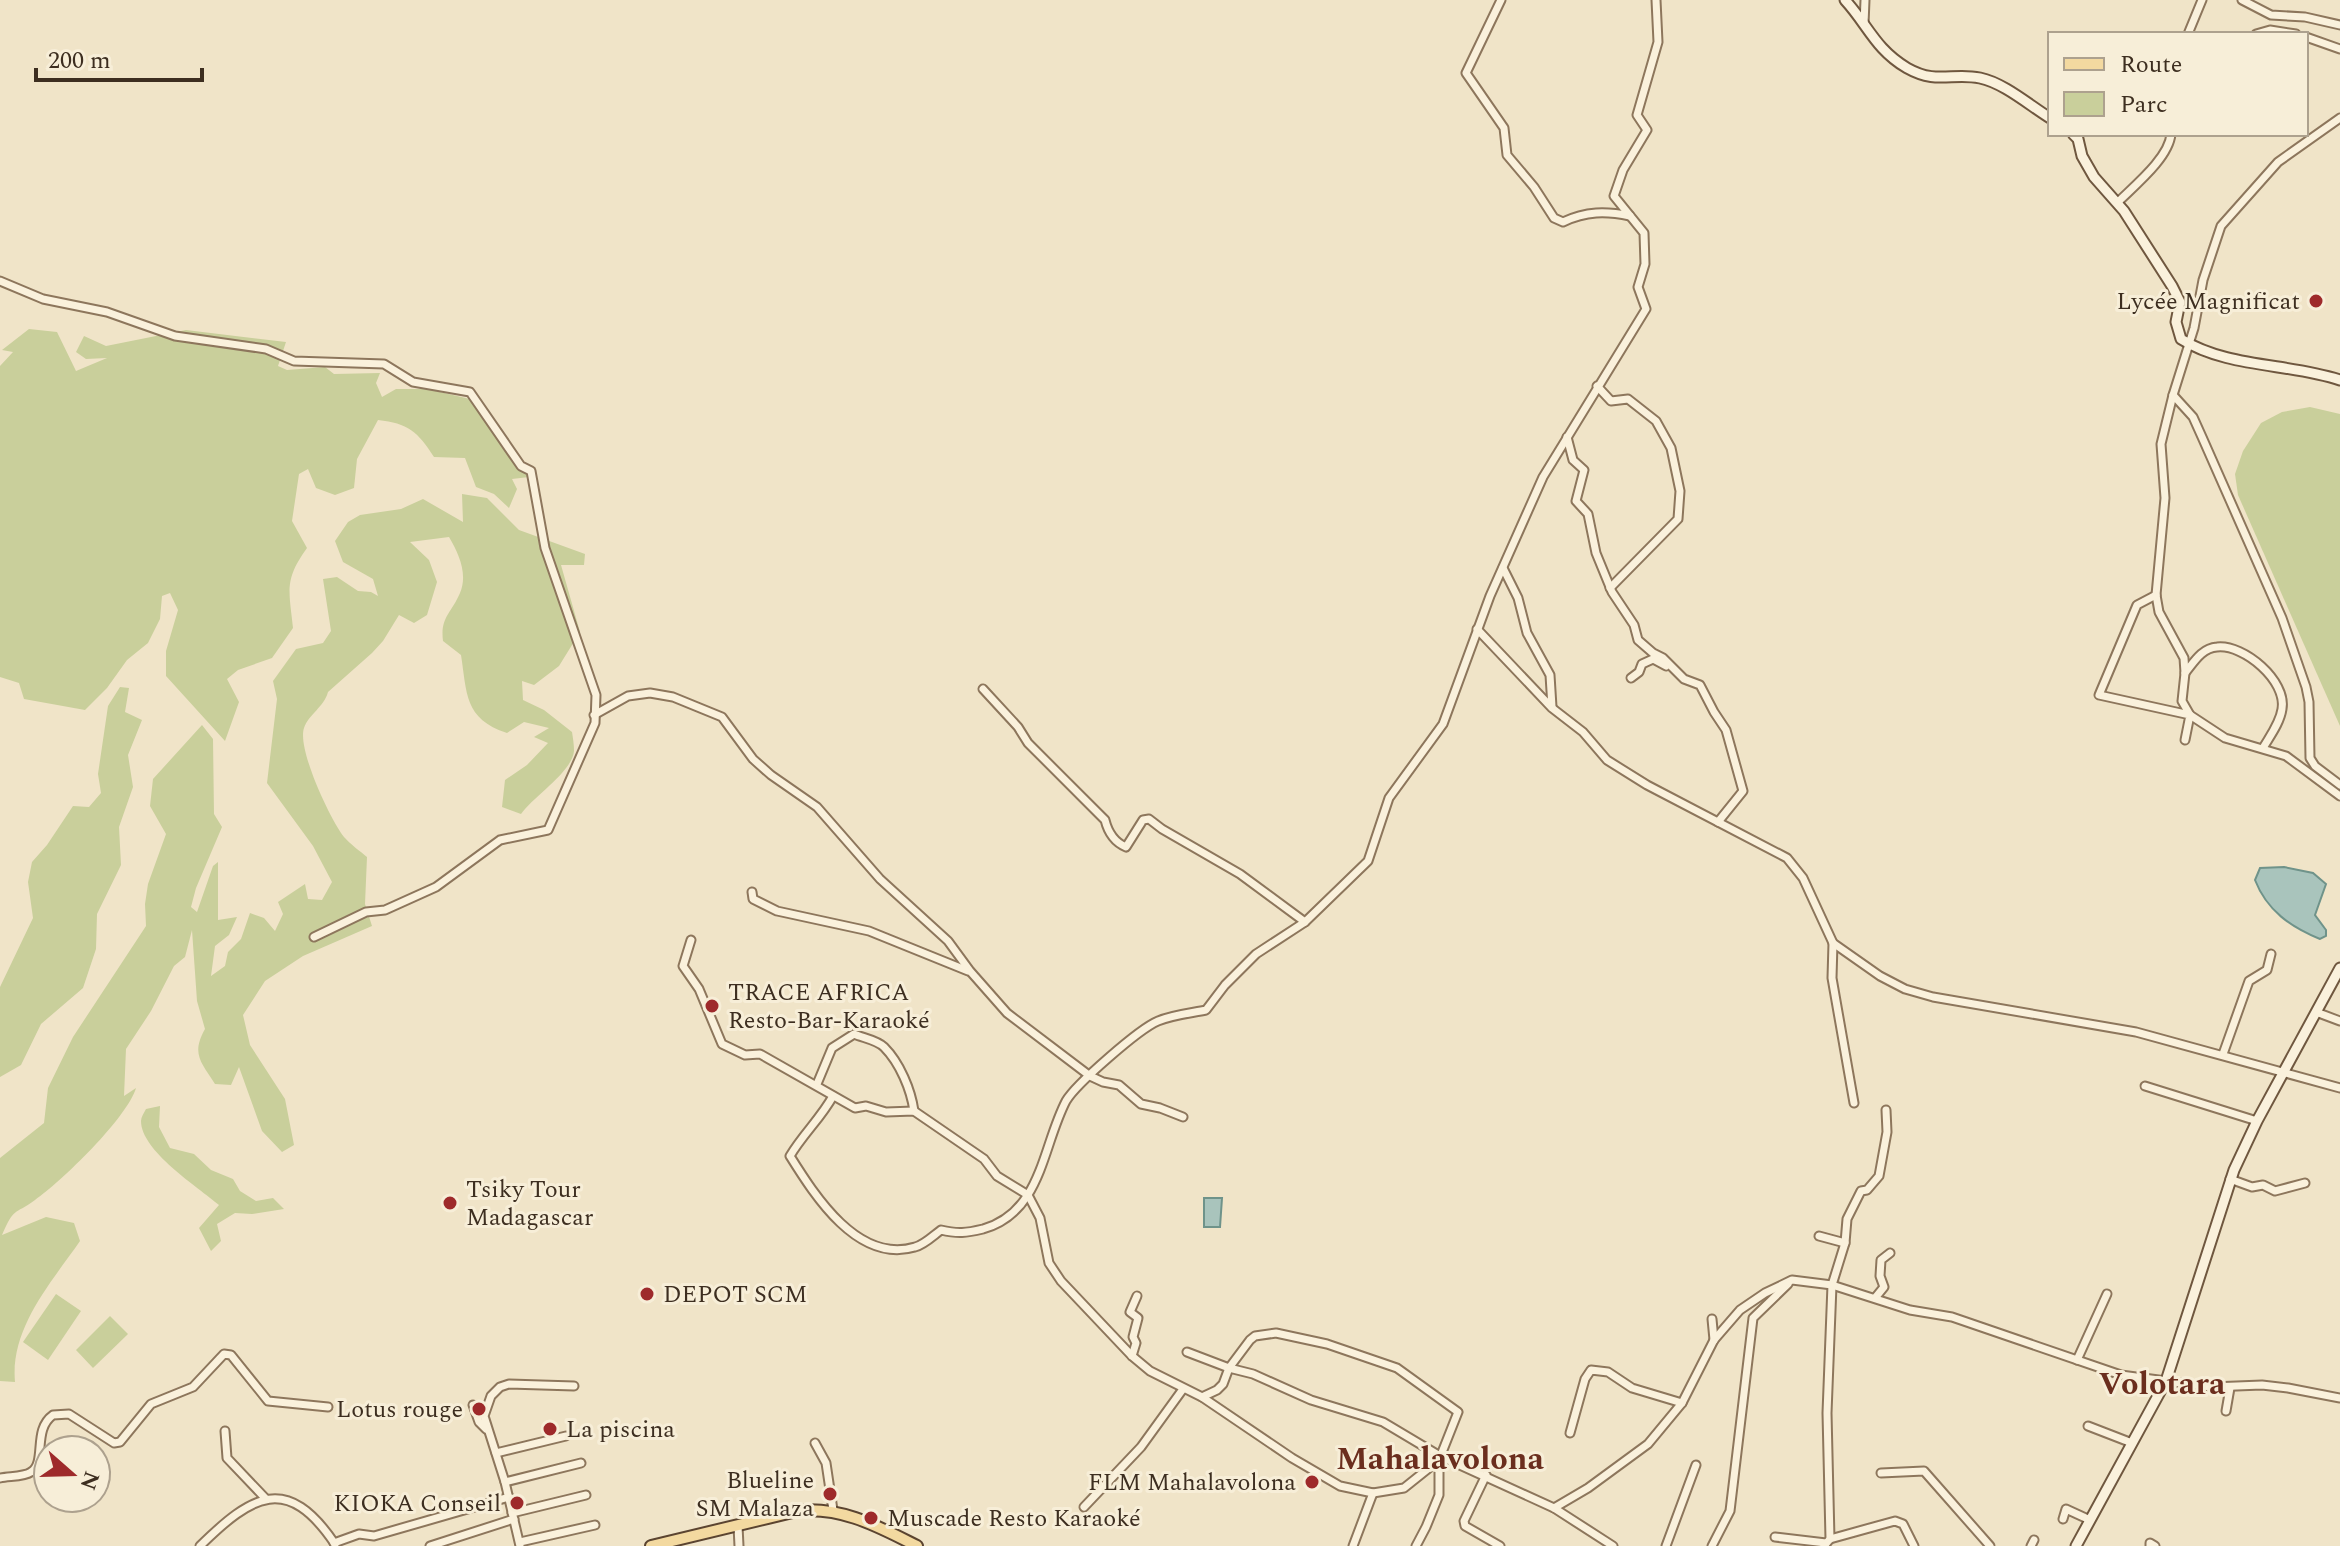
<svg xmlns="http://www.w3.org/2000/svg" width="2340" height="1546" font-family="Spectral,serif">
<style>
.green{fill:#c9cf9b}
.water{fill:#a9c4bc;stroke:#6f938a;stroke-width:2}
.lines{fill:none;stroke-linecap:round;stroke-linejoin:round}
.street-casing{stroke:#8d765c;stroke-width:11}
.secondary-casing{stroke:#6f573f;stroke-width:13}
.primary-casing{stroke:#5b4430;stroke-width:14}
.street{stroke:#faf1dc;stroke-width:7}
.secondary{stroke:#faf1dc;stroke-width:9}
.primary{stroke:#f3d9a0;stroke-width:10}
.poi-dot{fill:#9e2a2b;stroke:#f7eed8;stroke-width:3}
.labels{text-anchor:middle;stroke-width:6;stroke-linejoin:round;paint-order:stroke}
.poi-label{font-size:24px;fill:#3d2e20;stroke:#f7eed8;text-anchor:end}
.district-label{font-size:32px;font-weight:bold;fill:#6b2e1e;stroke:#f7eed8}
</style>
<rect width="100%" height="100%" fill="#f0e4c8"/>
<g class="green">
<path d="M29,329L57,332L76,371L107,358L86,359L76,352L84,336L106,346L186,330L286,342L278,366L287,370L325,367L334,374L380,373L376,383L382,397L396,389H427L470,399L515,451L529,477L512,479L517,489L509,508L494,494L476,487L465,458L434,457C418,432 408,423 378,420L357,459L354,488L335,495L316,488L308,469L299,474L292,521L307,548C284,580 289,590 293,628L272,658L238,670L227,679L239,702L225,741L166,676V651L178,610L170,593L162,596L160,619L148,643L127,660L107,688L85,710L24,699L19,683L0,677V366L13,352L2,350Z"/>
<path d="M2310,407L2340,414V726L2238,495L2235,474L2243,451L2261,423L2282,412Z"/>
<path d="M462,494L487,498L519,530L585,554L584,565H561L580,632L559,666L534,685L522,681L523,700L544,710L572,732C573,738 574,745 574,751C572,772 534,796 521,814L502,807L505,780L527,765L548,743L534,737L549,728L524,722L507,733C464,719 467,693 461,655L443,641C440,617 451,614 460,593C468,574 459,554 449,537L410,542L429,560L437,582L427,615L414,623L399,615L383,641L372,653L328,692C324,707 309,714 304,728C297,749 330,819 344,837C350,844 360,851 367,857L365,904L372,926L303,956L265,981L243,1015L250,1045L285,1099L294,1145L282,1152L262,1131L239,1067L231,1085L215,1084C201,1062 191,1054 205,1029L197,1001L192,930L185,957L174,966L151,1011L126,1049L124,1096L136,1088C127,1118 62,1181 35,1200C13,1216 15,1206 2,1235L46,1217L74,1223L80,1241C51,1283 10,1328 15,1382L0,1381V1158L44,1123L48,1088L73,1037L146,926L145,904L148,884L166,834L150,806L153,779L202,725L213,739L214,814L222,827L196,888L191,907L197,912L213,866L218,862V920L237,917L229,935L215,946L211,976L225,966L228,952L241,939L250,913L264,918L275,931L283,914L278,902L305,884L308,899L322,900L332,882L313,846L267,783L277,699L273,681L296,649L323,643L331,631L323,579L337,577L358,591L371,592L378,596L373,579L343,562L335,541L348,522L360,515L401,509L423,499L463,522Z"/>
<path d="M120,687L129,688L125,712L142,720L128,755L133,787L119,827L121,865L97,914L96,949L83,988L41,1024L21,1065L0,1077V987L33,918L28,882L32,862L47,845L73,806L89,807L101,793L98,774L108,706Z"/>
<path d="M160,1106L159,1127L170,1148L194,1154L211,1170L233,1179L240,1191L256,1201L273,1198L284,1209L252,1214L235,1213L217,1224L221,1241L211,1251L199,1228L219,1205C198,1187 141,1151 141,1121C141,1117 144,1113 146,1109Z"/>
<path d="M56,1294L81,1311L48,1360L23,1342Z"/>
<path d="M110,1316L128,1334L93,1368L76,1350Z"/>
</g>
<g class="water">
<path d="M2284,867L2313,873L2326,884L2315,915L2326,930V936L2320,939C2291,927 2267,911 2255,880L2260,868Z"/>
<path d="M1204,1198H1222L1220,1227H1204Z"/>
</g>
<g class="lines">
<g class="street-casing">
<g id="street">
<path d="M1501,0L1466,73L1504,128L1507,155L1534,187L1554,218L1563,222C1586,211 1606,211 1630,216"/>
<path d="M2242,0L2271,15L2305,17L2340,25"/>
<path d="M1864,24L1865,0"/>
<path d="M2188,34L2202,0"/>
<path d="M2256,34L2270,30L2296,34"/>
<path d="M2306,37L2340,49"/>
<path d="M2340,118L2278,162L2221,226L2203,280L2194,328L2173,395L2161,444L2165,498L2156,595L2159,612L2184,658L2185,673L2182,701L2190,715L2225,738L2286,756L2340,796"/>
<path d="M2117,203C2134,186 2169,158 2171,134"/>
<path d="M0,281L43,299L107,312L175,336L266,349L294,361L384,364L413,382L470,392L521,466L531,471L545,548L596,695L595,723L548,830L500,840L436,887L385,910L366,912L314,937"/>
<path d="M1597,386L1611,401L1628,399L1656,421L1671,448L1680,491L1678,519L1610,588"/>
<path d="M2173,395L2193,417L2202,437L2282,618L2306,687L2309,702L2310,758L2315,766L2340,785"/>
<path d="M1567,437L1573,460L1584,470L1576,501L1588,514L1596,553L1612,592L1634,625L1638,640L1653,653L1663,658L1684,679L1700,685L1714,712L1726,730L1743,791L1718,822"/>
<path d="M1503,568L1518,598L1527,633L1550,675L1552,707"/>
<path d="M2156,595L2137,605L2099,695L2190,715L2185,740"/>
<path d="M1477,629L1552,708L1583,732L1607,760L1647,785L1787,858L1803,878L1833,943L1880,976L1905,989L1933,997L2136,1032L2340,1088"/>
<path d="M2185,673C2194,662 2202,648 2217,647C2244,644 2287,681 2282,709C2280,723 2270,736 2263,748"/>
<path d="M1631,678L1639,672L1642,664L1653,659L1666,666"/>
<path d="M983,689L1018,727L1028,743L1105,820C1108,832 1114,842 1126,847L1143,820L1149,819L1162,829L1240,874L1305,922"/>
<path d="M594,715L628,696L650,693L673,697L722,717L753,759L771,775L817,807L880,879L948,941L970,971L1007,1013L1090,1076L1103,1082L1119,1085L1141,1104L1160,1108L1183,1117"/>
<path d="M752,892L753,899L777,911L869,931L968,971"/>
<path d="M691,940L683,966L699,989L722,1044L745,1055L760,1054L855,1108L866,1106L886,1112L914,1111L984,1159L997,1176L1028,1195L1040,1218L1049,1263L1061,1281L1132,1356L1150,1371L1202,1397L1292,1458L1340,1486L1373,1493L1404,1488L1439,1460"/>
<path d="M1833,943L1832,978L1854,1103"/>
<path d="M2316,1012L2340,1021"/>
<path d="M2223,1054L2249,981L2267,970L2271,954"/>
<path d="M817,1084L832,1048L854,1034C863,1038 877,1040 884,1047C900,1063 911,1090 914,1111"/>
<path d="M2145,1086L2257,1121"/>
<path d="M833,1096C821,1118 803,1134 790,1156C815,1196 858,1264 915,1247C924,1245 934,1235 941,1230C958,1234 966,1233 983,1229C1042,1212 1042,1147 1066,1101C1076,1084 1139,1029 1158,1021C1172,1015 1191,1013 1206,1010L1225,985L1256,954L1305,922L1368,861L1389,798L1443,724L1490,596L1543,477L1646,309L1638,287L1645,264L1644,233L1614,196L1623,170L1647,130L1637,115L1658,42L1656,0"/>
<path d="M2230,1179L2252,1187L2263,1185L2275,1191L2305,1183"/>
<path d="M1819,1236L1845,1243"/>
<path d="M1875,1298L1884,1287L1880,1276L1881,1260L1890,1253"/>
<path d="M1712,1319L1714,1340"/>
<path d="M1187,1352L1229,1368L1253,1374L1311,1400L1383,1422L1440,1456L1554,1508L1613,1546"/>
<path d="M1132,1356L1136,1343L1133,1337L1138,1318L1130,1312L1137,1296"/>
<path d="M2077,1360L2107,1294"/>
<path d="M1202,1397L1217,1390L1223,1384L1229,1368L1250,1340L1255,1336L1276,1333L1327,1344L1397,1368L1458,1412L1439,1460V1495L1426,1527L1416,1546"/>
<path d="M473,1405L479,1422L486,1429"/>
<path d="M2226,1411L2230,1388"/>
<path d="M2088,1426L2132,1443"/>
<path d="M225,1431L227,1458L266,1499"/>
<path d="M1570,1433L1585,1379L1591,1370L1608,1372L1632,1388L1682,1403"/>
<path d="M815,1443L826,1463L833,1510"/>
<path d="M496,1453L566,1436"/>
<path d="M1881,1473L1924,1471L1990,1546"/>
<path d="M1486,1475L1464,1521L1465,1526L1500,1546"/>
<path d="M0,1478C9,1476 24,1477 31,1472C47,1462 32,1430 53,1415L69,1414L114,1443L120,1442L151,1404L193,1387L224,1354L231,1355L268,1401L328,1407"/>
<path d="M505,1482L581,1463"/>
<path d="M1084,1507L1141,1447L1183,1389"/>
<path d="M1554,1508L1588,1488L1648,1444L1682,1403L1714,1340L1740,1310L1765,1293L1792,1280L1832,1285L1910,1310L1952,1317L2121,1375L2211,1387L2262,1385L2288,1388L2340,1398"/>
<path d="M512,1513L586,1495"/>
<path d="M2063,1519L2066,1509L2090,1520"/>
<path d="M738,1526L739,1546"/>
<path d="M1775,1537L1826,1543"/>
<path d="M1830,1539L1895,1521L1903,1524L1914,1546"/>
<path d="M520,1542L595,1525"/>
<path d="M334,1543L359,1534L374,1536L509,1497"/>
<path d="M200,1546C252,1495 287,1473 335,1544"/>
<path d="M430,1546L514,1519"/>
<path d="M520,1546L505,1482L484,1416L491,1396L500,1387L509,1384L574,1386"/>
<path d="M1353,1546L1373,1493"/>
<path d="M1666,1546L1696,1465"/>
<path d="M1712,1546L1730,1511L1753,1318L1788,1284"/>
<path d="M1824,1546L1830,1539L1827,1413L1832,1285L1845,1243L1847,1219L1861,1191L1867,1190L1879,1176L1887,1132L1886,1110"/>
<path d="M2031,1546L2034,1540"/>
<path d="M2150,1546V1543L2155,1546"/>
</g>
</g>
<g class="secondary-casing">
<g id="secondary">
<path d="M1845,0C1868,25 1875,49 1907,68C1937,85 1952,72 1980,78C2004,83 2029,105 2050,118"/>
<path d="M2073,134L2078,139L2082,156L2094,177L2124,211L2172,286L2180,302L2176,322L2181,339C2227,368 2289,363 2340,380"/>
<path d="M2076,1546L2166,1381L2234,1170L2257,1121L2340,968"/>
</g>
</g>
<g class="primary-casing">
<path id="primary" d="M651,1546L797,1511C842,1506 879,1527 917,1546"/>
</g>
<use href="#street" class="street"/>
<use href="#secondary" class="secondary"/>
<use href="#primary" class="primary"/>
</g>
<g class="poi-dot">
<circle cx="2316" cy="301" r="8"/>
<circle cx="712" cy="1006" r="8"/>
<circle cx="450" cy="1203" r="8"/>
<circle cx="647" cy="1294" r="8"/>
<circle cx="479" cy="1409" r="8"/>
<circle cx="550" cy="1429" r="8"/>
<circle cx="1312" cy="1482" r="8"/>
<circle cx="830" cy="1494" r="8"/>
<circle cx="517" cy="1503" r="8"/>
<circle cx="871" cy="1518" r="8"/>
</g>
<g class="labels">
<g class="poi-label">
<text x="2300" y="309">Lycée Magnificat</text>
<text x="728" y="1000" text-anchor="start">TRACE AFRICA<tspan x="728" dy="28">Resto-Bar-Karaoké</tspan></text>
<text x="466" y="1197" text-anchor="start">Tsiky Tour<tspan x="466" dy="28">Madagascar</tspan></text>
<text x="663" y="1302" text-anchor="start">DEPOT SCM</text>
<text x="463" y="1417">Lotus rouge</text>
<text x="566" y="1437" text-anchor="start">La piscina</text>
<text x="814" y="1488">Blueline<tspan x="814" dy="28">SM Malaza</tspan></text>
<text x="1296" y="1490">FLM Mahalavolona</text>
<text x="501" y="1511">KIOKA Conseil</text>
<text x="887" y="1526" text-anchor="start">Muscade Resto Karaoké</text>
</g>
<g class="district-label">
<text x="2162" y="1394">Volotara</text>
<text x="1440" y="1469">Mahalavolona</text>
</g>
</g>
<rect x="2048" y="32" width="260" height="104" fill="#f7eed8" stroke="#ada18e" stroke-width="2"/>
<rect x="2064" y="58" width="40" height="12" fill="#f3d9a0" stroke="#ada18e" stroke-width="2"/>
<text x="2120" y="72" font-size="24" fill="#3d2e20">Route</text>
<rect x="2064" y="92" width="40" height="24" fill="#c9cf9b" stroke="#ada18e" stroke-width="2"/>
<text x="2120" y="112" font-size="24" fill="#3d2e20">Parc</text>
<g transform="translate(72 1474) rotate(110)"><circle r="38" fill="#f7eed8" stroke="#ada18e" stroke-width="2"/>
<path d="M0-6L14 30L0 20L-14 30Z" fill="#9e2a2b"/>
<text y="-12" font-size="22" font-weight="bold" text-anchor="middle" fill="#3d2e20">N</text>
</g>
<path d="M36 68v12h166v-12" fill="none" stroke="#3d2e20" stroke-width="4"/>
<text x="48" y="68" font-size="24" fill="#3d2e20" stroke="#f7eed8" stroke-width="6" paint-order="stroke">200 m</text>
</svg>
